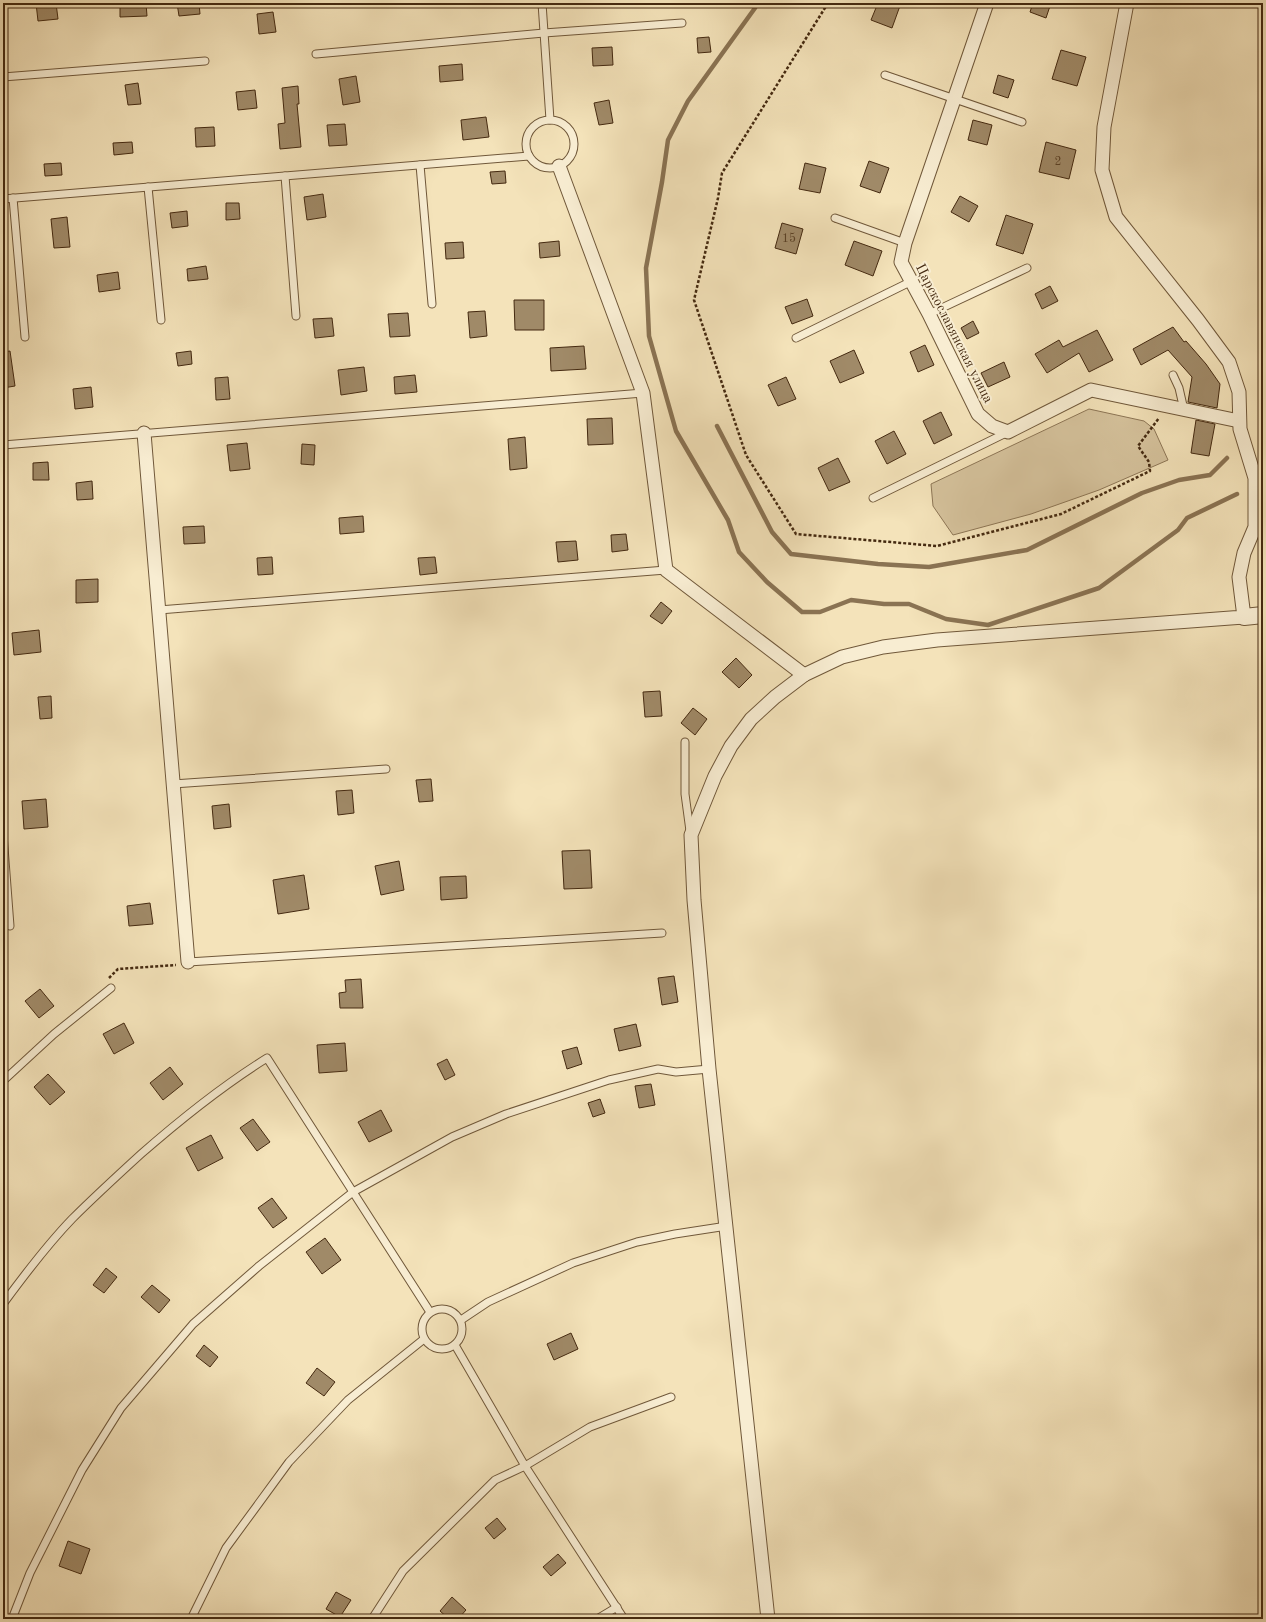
<svg xmlns="http://www.w3.org/2000/svg" width="1266" height="1622" font-family="'Old Standard TT',serif">
<style>
.green{fill:#d6c39d;stroke:#8d7656}
.lines{fill:none;stroke-linecap:round;stroke-linejoin:round}
.stream{stroke:#8a7353;stroke-width:4.5}
.building{fill:#a08a68;stroke:#442910}
.service-casing{stroke:#70583a;stroke-width:9}
.minor-casing{stroke:#70583a;stroke-width:15}
.tertiary-casing{stroke:#70583a;stroke-width:18}
.path{stroke:#442910;stroke-width:2.5;stroke-dasharray:3 2;stroke-linecap:butt}
.service{stroke:#f8edd2;stroke-width:7}
.minor{stroke:#f8edd2;stroke-width:13}
.tertiary{stroke:#f8edd2;stroke-width:16}
.labels{text-anchor:middle;stroke-width:4;stroke-linejoin:round;paint-order:stroke}
.number-label{font-size:12px;fill:#5b4126}
.street-label{font-size:14px;fill:#442910;stroke:#f8edd2}
</style>
<rect width="100%" height="100%" fill="#f4e3ba"/>
<filter id="stains"><feTurbulence type="fractalNoise" baseFrequency=".005" numOctaves="4"/><feColorMatrix values="0 0 0 0 .2 0 0 0 0 .09 0 0 0 0 .02 0 0 0 .5 -.17"/></filter>
<radialGradient id="worn" r=".72"><stop offset=".6" stop-color="#630" stop-opacity="0"/><stop offset="1" stop-color="#630" stop-opacity=".3"/></radialGradient>
<path class="green" d="M1089,409L1144,421L1154,429L1168,460L1099,490L1031,514L953,535L933,506L931,484Z"/>
<g class="lines">
<g class="stream">
<path d="M756,3L755,8L688,101L668,140L662,182L646,268L649,336L676,431L728,520L739,552L767,582L802,612H820L851,600L884,604H909L946,619L988,625L1099,588L1178,530L1187,518L1237,494"/>
<path d="M717,426L772,532L791,554L878,564L929,567L1027,550L1142,493L1179,480L1210,475L1227,458"/>
</g>
</g>
<g class="building">
<path d="M36,3H56L58,19L38,21Z"/>
<path d="M120,3H146L147,16L120,17Z"/>
<path d="M177,3H199L200,14L179,16Z"/>
<path d="M878,3H901L892,28L871,20Z"/>
<path d="M1033,3H1051L1046,18L1030,12Z"/>
<path d="M273,12L276,32L259,34L257,14Z"/>
<path d="M709,37L711,52L698,53L697,38Z"/>
<path d="M612,47L613,65L593,66L592,48Z"/>
<path d="M1061,50L1086,57L1077,86L1052,79Z"/>
<path d="M462,64L463,80L440,82L439,66Z"/>
<path d="M998,75L1014,80L1008,98L993,93Z"/>
<path d="M356,76L360,102L343,105L339,79Z"/>
<path d="M138,83L141,104L128,105L125,85Z"/>
<path d="M298,86L299,104H297L301,147L280,149L278,124L285,123L282,88Z"/>
<path d="M255,90L257,108L238,110L236,92Z"/>
<path d="M609,100L613,123L599,125L594,103Z"/>
<path d="M486,117L489,137L463,140L461,120Z"/>
<path d="M973,120L992,125L987,145L968,140Z"/>
<path d="M345,124L347,145L329,146L327,125Z"/>
<path d="M214,127L215,146L196,147L195,128Z"/>
<path d="M132,142L133,153L114,155L113,143Z"/>
<path d="M1046,142L1076,150L1069,179L1039,172Z"/>
<path d="M869,161L889,168L880,193L860,186Z"/>
<path d="M61,163L62,175L45,176L44,164Z"/>
<path d="M805,163L826,168L820,193L799,189Z"/>
<path d="M505,171L506,183L492,184L490,172Z"/>
<path d="M323,194L326,217L307,220L304,197Z"/>
<path d="M960,196L978,206L969,222L951,212Z"/>
<path d="M226,203H239L240,219L226,220Z"/>
<path d="M187,211L188,226L172,228L170,213Z"/>
<path d="M1006,215L1033,224L1023,254L996,245Z"/>
<path d="M67,217L70,247L54,248L51,219Z"/>
<path d="M782,223L803,229L796,254L775,248Z"/>
<path d="M559,241L560,256L540,258L539,243Z"/>
<path d="M854,241L882,251L873,276L845,265Z"/>
<path d="M463,242L464,258L446,259L445,243Z"/>
<path d="M206,266L208,279L188,281L187,269Z"/>
<path d="M118,272L120,289L99,292L97,275Z"/>
<path d="M1050,286L1058,301L1042,309L1035,294Z"/>
<path d="M807,299L813,316L792,324L785,307Z"/>
<path d="M514,300H544V330H515Z"/>
<path d="M485,311L487,336L470,338L468,312Z"/>
<path d="M408,313L410,336L390,337L388,314Z"/>
<path d="M332,318L334,336L315,338L313,319Z"/>
<path d="M973,321L979,333L967,339L961,328Z"/>
<path d="M1173,327L1184,342L1186,341L1206,364L1220,384L1217,408L1188,402L1192,377L1168,350L1141,365L1133,349Z"/>
<path d="M1097,330L1113,360L1089,372L1079,353L1047,373L1035,354L1059,340L1063,347Z"/>
<path d="M925,345L934,365L918,372L910,352Z"/>
<path d="M584,346L586,369L551,371L550,348Z"/>
<path d="M854,350L864,373L840,383L830,361Z"/>
<path d="M10,351L15,386L3,388V352Z"/>
<path d="M191,351L192,364L178,366L176,353Z"/>
<path d="M1004,362L1010,377L988,387L981,373Z"/>
<path d="M364,367L367,391L341,395L338,370Z"/>
<path d="M415,375L417,392L395,394L394,377Z"/>
<path d="M228,377L230,399L216,400L215,378Z"/>
<path d="M786,377L796,399L778,406L768,385Z"/>
<path d="M91,387L93,407L75,409L73,389Z"/>
<path d="M941,412L952,435L934,444L923,421Z"/>
<path d="M612,418L613,444L588,445L587,419Z"/>
<path d="M1196,420L1215,424L1209,456L1191,453Z"/>
<path d="M894,431L906,454L887,464L875,441Z"/>
<path d="M525,437L527,468L510,470L508,439Z"/>
<path d="M247,443L250,469L230,471L227,445Z"/>
<path d="M302,444L315,445L314,465L301,464Z"/>
<path d="M838,458L850,482L829,491L818,468Z"/>
<path d="M48,462L49,480H33V463Z"/>
<path d="M92,481L93,499L77,500L76,483Z"/>
<path d="M363,516L364,532L340,534L339,518Z"/>
<path d="M204,526L205,543L184,544L183,527Z"/>
<path d="M626,534L628,550L612,552L611,535Z"/>
<path d="M576,541L578,560L558,562L556,542Z"/>
<path d="M272,557L273,574L258,575L257,558Z"/>
<path d="M435,557L437,573L420,575L418,558Z"/>
<path d="M98,579V602L76,603V580Z"/>
<path d="M661,602L672,611L662,624L650,616Z"/>
<path d="M39,630L41,652L14,655L12,633Z"/>
<path d="M736,658L752,675L739,688L722,672Z"/>
<path d="M660,691L662,716L645,717L643,692Z"/>
<path d="M51,696L52,718L40,719L38,697Z"/>
<path d="M693,708L707,719L695,735L681,723Z"/>
<path d="M431,779L433,801L419,802L416,780Z"/>
<path d="M352,790L354,813L338,815L336,791Z"/>
<path d="M46,799L48,827L24,829L22,801Z"/>
<path d="M229,804L231,827L214,829L212,806Z"/>
<path d="M590,850L592,888L564,889L562,851Z"/>
<path d="M399,861L404,890L381,895L375,866Z"/>
<path d="M304,875L309,909L278,914L273,880Z"/>
<path d="M466,876L467,898L441,900L440,877Z"/>
<path d="M150,903L153,924L129,926L127,906Z"/>
<path d="M674,976L678,1002L662,1005L658,978Z"/>
<path d="M361,979L363,1008H340L339,993L346,992L345,980Z"/>
<path d="M40,989L54,1006L39,1018L25,1001Z"/>
<path d="M124,1023L134,1043L114,1054L103,1034Z"/>
<path d="M636,1024L641,1046L619,1051L614,1029Z"/>
<path d="M345,1043L347,1071L319,1073L317,1045Z"/>
<path d="M577,1047L582,1064L567,1069L562,1051Z"/>
<path d="M447,1059L455,1075L445,1080L437,1064Z"/>
<path d="M170,1067L183,1084L163,1100L150,1083Z"/>
<path d="M48,1074L65,1092L50,1105L34,1087Z"/>
<path d="M651,1084L655,1105L639,1108L635,1086Z"/>
<path d="M600,1099L605,1113L593,1117L588,1103Z"/>
<path d="M381,1110L392,1131L369,1142L358,1122Z"/>
<path d="M253,1119L270,1142L257,1151L240,1128Z"/>
<path d="M211,1135L223,1158L198,1171L186,1148Z"/>
<path d="M272,1198L287,1218L273,1228L258,1208Z"/>
<path d="M325,1238L341,1260L322,1274L306,1252Z"/>
<path d="M106,1268L117,1277L104,1293L93,1285Z"/>
<path d="M152,1285L170,1300L159,1313L141,1297Z"/>
<path d="M571,1333L578,1349L554,1360L547,1344Z"/>
<path d="M204,1345L218,1357L210,1367L196,1356Z"/>
<path d="M317,1368L335,1382L324,1396L306,1383Z"/>
<path d="M497,1518L506,1529L494,1539L485,1528Z"/>
<path d="M68,1541L90,1549L81,1574L59,1566Z"/>
<path d="M558,1554L566,1563L551,1576L543,1567Z"/>
<path d="M336,1592L351,1600L340,1617L326,1609Z"/>
<path d="M452,1597L466,1610L458,1619H449L440,1611Z"/>
</g>
<g class="lines">
<g class="service-casing">
<g id="service">
<path d="M542,3L550,120"/>
<path d="M316,54L544,33L682,23"/>
<path d="M885,75L1022,122"/>
<path d="M3,77L205,61"/>
<circle cx="550" cy="144" r="24"/>
<path d="M420,165L432,304"/>
<path d="M285,176L296,316"/>
<path d="M148,187L161,320"/>
<path d="M13,198L25,337"/>
<path d="M3,199L529,156"/>
<path d="M835,218L905,243"/>
<path d="M929,314L1027,268"/>
<path d="M796,338L910,282"/>
<path d="M1173,375L1179,388L1184,410"/>
<path d="M3,445L643,393"/>
<path d="M873,498L1008,432"/>
<path d="M159,610L666,570"/>
<path d="M685,742V794L690,831"/>
<path d="M173,784L386,769"/>
<path d="M3,834L10,926"/>
<path d="M188,962L662,933"/>
<path d="M3,1081L54,1034L111,988"/>
<path d="M3,1304C25,1274 47,1245 72,1219C94,1197 118,1175 141,1154C181,1119 222,1086 267,1058L430,1312"/>
<circle cx="442" cy="1329" r="20"/>
<path d="M461,1320L488,1302L573,1263L637,1242L675,1234L727,1226"/>
<path d="M455,1345L525,1466L590,1427L671,1397"/>
<path d="M12,1619L30,1573L82,1470L121,1408L193,1324L259,1266L353,1192L452,1137L506,1114L609,1080L658,1069L676,1072L709,1069"/>
<path d="M191,1619L226,1548L289,1462L348,1400L424,1339"/>
<path d="M372,1619L403,1571L495,1480L525,1466L624,1619"/>
<path d="M597,1619L617,1607"/>
</g>
</g>
<g class="minor-casing">
<g id="minor">
<path d="M987,3L905,243L901,262L929,314L978,414L992,426L1008,432L1091,390L1239,421"/>
<path d="M559,166L643,393L666,570L804,675"/>
<path d="M144,433L188,962"/>
<path d="M768,1619L709,1069L694,900L691,835L715,776L731,746L751,719L775,697L804,675L842,657L883,647L937,640L1244,617L1239,577L1244,553L1255,527V478L1240,429L1239,392L1229,362L1198,320L1116,217L1102,170L1104,127L1127,3"/>
</g>
</g>
<g class="tertiary-casing">
<path id="tertiary" d="M1244,617L1263,615"/>
</g>
<g class="path">
<path d="M828,3L722,173L718,198L694,300L746,455L796,534L937,546L1061,514L1150,471L1149,462L1138,446L1159,418"/>
<path d="M109,978L118,969L176,965"/>
</g>
<use href="#service" class="service"/>
<use href="#minor" class="minor"/>
<use href="#tertiary" class="tertiary"/>
</g>
<g class="labels">
<g class="number-label">
<text x="1058" y="165">2</text>
<text x="789" y="242">15</text>
</g>
<g class="street-label">
<text transform="translate(955 333) rotate(63)" y="5">Царскославянская улица</text>
</g>
</g>
<rect width="1266" height="1622" fill="none" stroke="#f4e3ba" stroke-width="16"/>
<rect x="4" y="4" width="1258" height="1614" fill="none" stroke="#442910" stroke-width="2"/>
<rect x="8" y="8" width="1250" height="1606" fill="none" stroke="#442910"/>
<rect width="100%" height="100%" filter="url(#stains)"/>
<rect width="100%" height="100%" fill="url(#worn)"/>
</svg>
